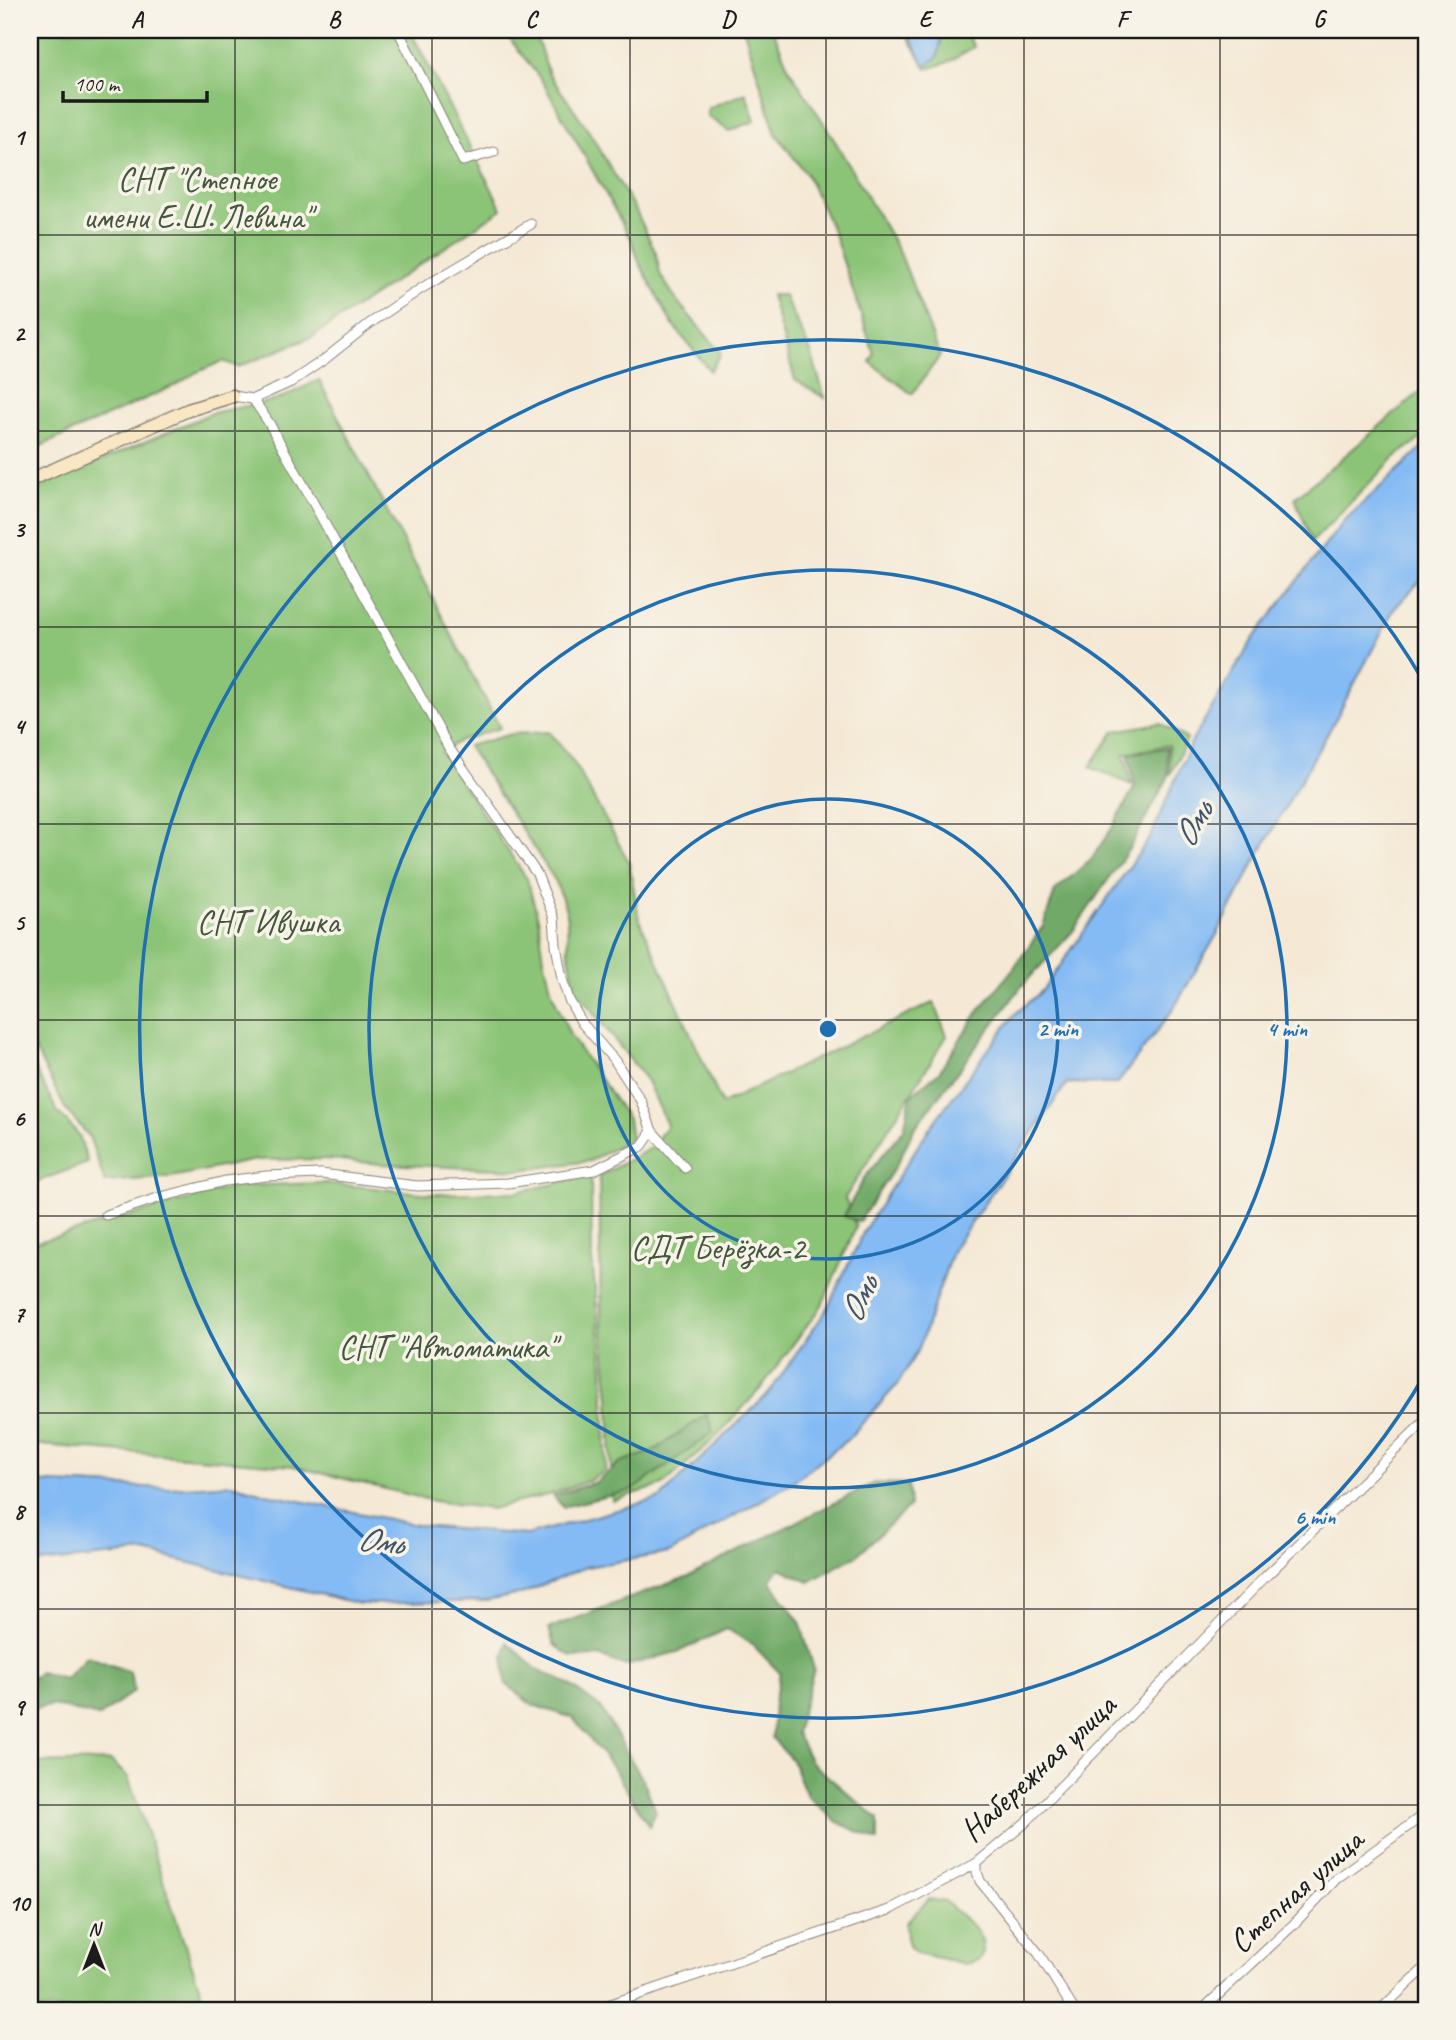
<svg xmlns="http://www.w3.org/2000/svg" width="1456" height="2040" font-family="Caveat,sans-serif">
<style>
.green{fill:#8cc477;stroke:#54704a;stroke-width:2}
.forest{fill:#71aa68;stroke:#466342;stroke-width:2}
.water{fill:#85bbf4;stroke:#506c88;stroke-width:2}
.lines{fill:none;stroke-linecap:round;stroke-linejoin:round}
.street-casing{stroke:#888278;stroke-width:11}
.secondary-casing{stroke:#888278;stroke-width:15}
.street{stroke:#fff;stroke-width:9}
.secondary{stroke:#f9e7c3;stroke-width:12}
.grid{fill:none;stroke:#1c1c1c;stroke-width:2;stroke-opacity:0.55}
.ring{fill:none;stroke:#1f6fb2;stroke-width:3.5}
.labels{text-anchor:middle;stroke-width:7;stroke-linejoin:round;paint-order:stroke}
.park-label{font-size:33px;fill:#43573c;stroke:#f7f3e8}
.street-label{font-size:33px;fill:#1c1c1c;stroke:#f7f3e8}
.water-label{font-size:35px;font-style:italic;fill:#415468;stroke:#f7f3e8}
.centre{fill:#1f6fb2;stroke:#f7f3e8;stroke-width:3.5}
.ring-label{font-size:21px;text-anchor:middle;font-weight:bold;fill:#1f6fb2;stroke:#f7f3e8;stroke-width:7;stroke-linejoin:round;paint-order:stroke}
.neatline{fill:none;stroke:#1c1c1c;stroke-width:2.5}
.grid-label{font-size:23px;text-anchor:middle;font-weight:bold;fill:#1c1c1c}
</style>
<rect width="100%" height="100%" fill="#f7f3e8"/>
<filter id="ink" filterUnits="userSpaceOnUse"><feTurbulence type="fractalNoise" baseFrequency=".0143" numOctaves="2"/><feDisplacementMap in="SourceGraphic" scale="14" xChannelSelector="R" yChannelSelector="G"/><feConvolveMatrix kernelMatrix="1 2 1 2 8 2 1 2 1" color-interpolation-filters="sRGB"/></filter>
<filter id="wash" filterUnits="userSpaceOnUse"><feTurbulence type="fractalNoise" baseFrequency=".00686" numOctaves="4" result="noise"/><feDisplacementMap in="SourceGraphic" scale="28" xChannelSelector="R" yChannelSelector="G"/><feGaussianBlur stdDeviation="1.57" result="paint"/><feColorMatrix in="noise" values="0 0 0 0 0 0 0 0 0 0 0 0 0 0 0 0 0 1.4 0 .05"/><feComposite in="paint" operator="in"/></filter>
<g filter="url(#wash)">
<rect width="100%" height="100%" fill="#f5e9d5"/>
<g class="green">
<path d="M30,30H410L502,209L312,337L238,367L223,361L195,373L178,384L30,451Z"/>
<path d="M509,30H534L549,74L585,125L636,211L656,253L660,274L677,301L721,353L710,371L672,324L639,262L632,241L584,155L542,81L509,38Z"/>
<path d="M744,30H773L789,69L829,131L900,253L940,356L912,394L870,362L874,354L833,231L807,175L776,134Z"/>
<path d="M904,30H907L908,33L938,57L943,30H964L974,47L946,63L927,69Z"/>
<path d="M746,93L755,121L729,131L707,116L708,108Z"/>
<path d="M771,295H784L811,352L825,398L795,380Z"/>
<path d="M319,380L500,728L461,740L441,752L527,879L538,918L544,959L552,993L571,1037L628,1119L631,1139L590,1161L521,1170L381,1164L329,1159L256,1160L171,1177L105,1182L89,1136L66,1110L30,1040V491L212,413L277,400Z"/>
<path d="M1426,387V435L1395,457L1312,542L1295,498Z"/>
<path d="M1160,723L1187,739L1170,775L1169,745L1124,754L1132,785L1090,767L1114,731Z"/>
<path d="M549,732L573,761L629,862L639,919L722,1104L934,1002L947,1036L845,1198L856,1227L822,1305L760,1389L717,1436L663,1485L612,1501L609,1398L601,1318L599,1176L651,1148L667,1125L647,1081L575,989L568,949L567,913L556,882L468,746L511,734Z"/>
<path d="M30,1059L57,1111L79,1135L88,1163L30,1184Z"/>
<path d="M591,1176L592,1259L603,1369L606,1460L605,1471L590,1480L551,1494L491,1509L434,1501L293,1466L30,1444V1244L235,1186L325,1183L431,1194L517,1192Z"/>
<path d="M111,1761L128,1777L207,2010H30V1763Z"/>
<path d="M929,1899L946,1902L975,1928L982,1940L983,1952L979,1960L965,1964L917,1953L910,1947L907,1938L906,1923Z"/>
</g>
<g class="forest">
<path d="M1167,748L1168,778L1129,849L1073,931L1022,986L914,1129L897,1164L859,1222L844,1216L864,1178L904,1129L911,1095L939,1072L977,1013L1013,969L1043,926L1055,891L1091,859L1112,828L1135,786L1128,754Z"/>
<path d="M707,1414L713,1432L633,1490L563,1507L553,1496L596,1482L621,1462L652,1452Z"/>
<path d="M874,1483L908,1484L910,1506L857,1555L809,1582L780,1568L770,1581L800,1622L814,1669L796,1733L811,1762L878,1819V1841L837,1822L807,1796L792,1760L772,1738L774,1702L780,1673L753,1645L727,1629L680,1651L626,1666L599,1656L572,1657L554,1645L549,1628L689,1576Z"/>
<path d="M507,1642L535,1668L569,1684L601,1708L643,1780L656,1811L649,1826L611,1765L573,1718L530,1704L505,1683L504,1657Z"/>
<path d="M87,1656L130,1672L134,1691L99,1717L52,1705L30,1711V1680L40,1672L65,1679Z"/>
</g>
<g class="water">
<path d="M907,30H943L938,57L925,66Z"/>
<path d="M1426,444V575L1394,609L1334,722L1259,854L1219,931L1172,1011L1117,1084L1067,1083L953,1249L919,1348L898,1384L848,1439L790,1484L669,1553L586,1567L524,1593L487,1601L360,1604L145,1552L30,1564V1482L168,1488L232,1484L271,1495L422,1526L527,1535L660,1498L769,1393L827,1309L865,1229L928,1130L1015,1014L1043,990L1151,836L1192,741L1253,639L1343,522Z"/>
</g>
</g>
<g filter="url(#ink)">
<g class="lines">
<g class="street-casing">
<g id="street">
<path d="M398,30L463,161L494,152"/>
<path d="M233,396L253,399L291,382L325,359L369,324L422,288L531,224"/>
<path d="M253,399L269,423L449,748L537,874L554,918L556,945L562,979L569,1000L582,1023L615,1061L641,1101L652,1131L685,1168"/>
<path d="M106,1215L161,1197L225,1181L266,1176L321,1174L417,1186L508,1183L594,1170L642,1146L652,1131"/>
<path d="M977,1863V1872L980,1881L1039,1954L1074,2010"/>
<path d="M593,2010L889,1910L977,1863L1025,1823L1264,1578L1426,1420"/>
<path d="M1202,2010L1293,1925L1337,1878L1426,1813"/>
<path d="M1380,2010L1426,1967"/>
</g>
</g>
<g class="secondary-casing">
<path id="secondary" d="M30,480L188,410L233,396"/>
</g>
<use href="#street" class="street"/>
<use href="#secondary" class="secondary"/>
</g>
</g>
<path class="grid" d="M235,30V2010M432,30V2010M630,30V2010M826,30V2010M1024,30V2010M1220,30V2010M30,235H1426M30,431H1426M30,627H1426M30,824H1426M30,1020H1426M30,1216H1426M30,1413H1426M30,1609H1426M30,1805H1426"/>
<g class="ring">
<circle cx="828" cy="1029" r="230"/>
<circle cx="828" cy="1029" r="459"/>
<path d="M1425 1374A689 689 0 1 1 1425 684"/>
</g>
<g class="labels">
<g class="park-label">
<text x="197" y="190">СНТ "Степное<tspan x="197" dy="38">имени Е.Ш. Левина"</tspan></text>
<text x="268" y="933">СНТ Ивушка</text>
<text x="718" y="1259">СДТ Берёзка-2</text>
<text x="447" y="1358">СНТ "Автоматика"</text>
</g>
<g class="street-label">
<text transform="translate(1037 1767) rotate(-43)" y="12">Набережная улица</text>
<text transform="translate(1295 1890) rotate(-42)" y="12">Степная улица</text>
</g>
<g class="water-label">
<text transform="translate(1192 824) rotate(-60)" y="12">Омь</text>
<text transform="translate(858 1299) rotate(-65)" y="12">Омь</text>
<text transform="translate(380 1540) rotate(7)" y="12">Омь</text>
</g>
</g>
<circle cx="828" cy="1029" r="10" class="centre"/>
<g class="ring-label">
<text x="1058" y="1036">2 min</text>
<text x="1287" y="1036">4 min</text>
<text x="1315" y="1524">6 min</text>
</g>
<rect width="1456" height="2040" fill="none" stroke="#f7f3e8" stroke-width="77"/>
<g transform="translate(94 1945)" stroke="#f7f3e8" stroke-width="5" paint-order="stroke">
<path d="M0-5L12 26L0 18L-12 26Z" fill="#1c1c1c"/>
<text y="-10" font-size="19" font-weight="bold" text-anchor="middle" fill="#1c1c1c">N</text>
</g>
<path d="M63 91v10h144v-10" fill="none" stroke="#1c1c1c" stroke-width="3.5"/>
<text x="74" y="91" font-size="21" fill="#1c1c1c" stroke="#f7f3e8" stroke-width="5" paint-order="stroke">100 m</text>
<rect x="38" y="38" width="1380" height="1964" class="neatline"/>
<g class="grid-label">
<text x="137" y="27">A</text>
<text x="334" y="27">B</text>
<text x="531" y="27">C</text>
<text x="728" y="27">D</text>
<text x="925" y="27">E</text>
<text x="1122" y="27">F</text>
<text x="1319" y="27">G</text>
<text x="19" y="145">1</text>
<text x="19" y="341">2</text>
<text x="19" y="537">3</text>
<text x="19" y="734">4</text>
<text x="19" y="930">5</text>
<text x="19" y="1126">6</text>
<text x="19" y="1322">7</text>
<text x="19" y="1519">8</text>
<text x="19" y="1715">9</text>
<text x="19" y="1911">10</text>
</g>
</svg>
